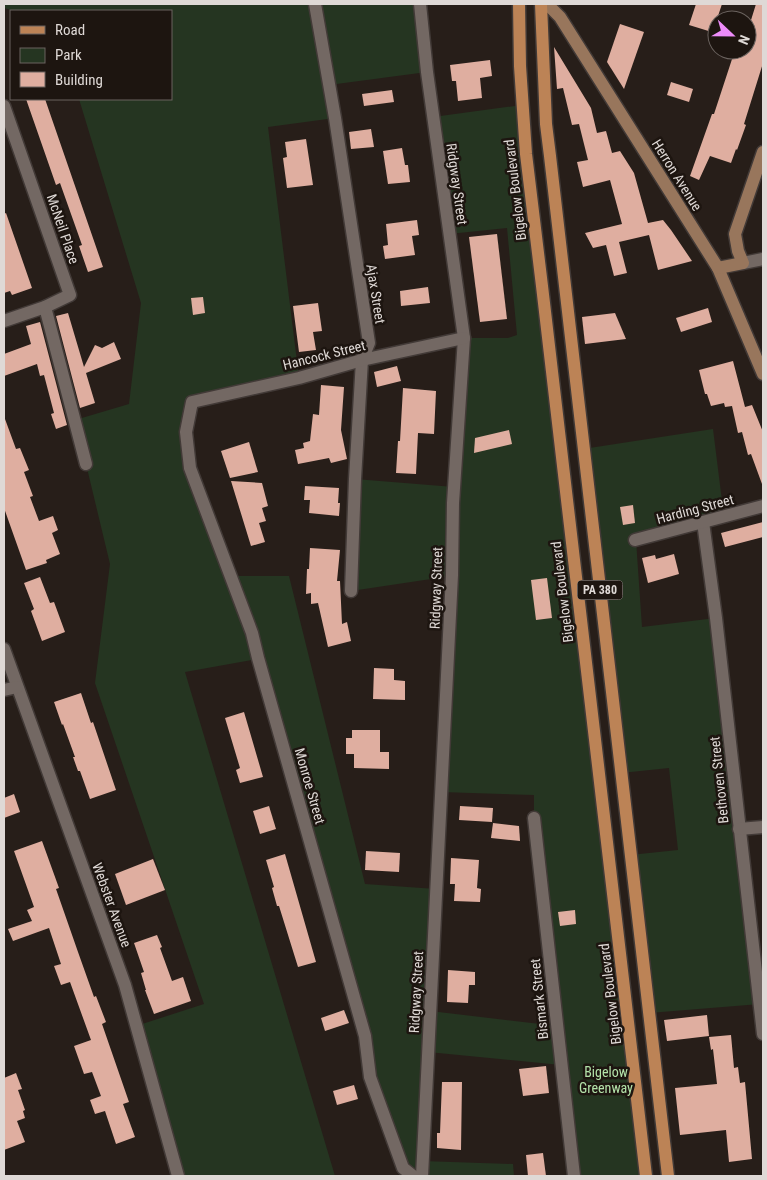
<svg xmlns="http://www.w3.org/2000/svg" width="767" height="1180" font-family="'Roboto Condensed',sans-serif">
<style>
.green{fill:#253521}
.building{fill:#dfaea0}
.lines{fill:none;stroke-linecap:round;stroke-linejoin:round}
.street-casing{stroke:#423a37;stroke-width:15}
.secondary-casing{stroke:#423a37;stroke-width:15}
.primary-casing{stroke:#423a37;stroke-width:15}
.street{stroke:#736863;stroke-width:12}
.secondary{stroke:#98765c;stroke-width:12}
.primary{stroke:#bc8356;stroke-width:12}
.labels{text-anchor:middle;stroke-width:5;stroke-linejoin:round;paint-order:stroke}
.shield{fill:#1d1510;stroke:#a59e9b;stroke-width:1}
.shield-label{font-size:12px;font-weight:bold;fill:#dfd9d6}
.street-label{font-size:14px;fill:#dfd9d6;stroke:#1d1510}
.park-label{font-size:14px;fill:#b3e2a9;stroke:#1d1510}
</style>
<rect width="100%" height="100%" fill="#271e19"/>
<g class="green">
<path d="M4,4H420L427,72L329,85L335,118L268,127L299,378L192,402L190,468L231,576H289L365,884L436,889L430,1011L557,1026L534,818V795L441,792L451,576L351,591L355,479L454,487L464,338H508L517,335L507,228L449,234L433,117L522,105L646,1176H574L561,1065L428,1052L422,1161L513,1164L514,1176H413L370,1077L257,659L185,672L335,1176H178L136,1026L204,1004L95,683L110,564L86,464L75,420L129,404L141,303L79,99H171V11H15L4,8Z"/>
<path d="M713,429L724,517L636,540L642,627L716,618L760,1004L649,1013L630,855L678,850L669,768L621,773L583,449Z"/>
</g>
<g class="building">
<path d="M696,4H722L718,16H720L719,20H717V26L715,33L689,25Z"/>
<path d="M756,4H763V63L744,124L746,125L737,150L736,149L731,163L710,156L699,180L690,176L712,114H714L735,50H747V33Z"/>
<path d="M620,24L644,32L624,89L607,62Z"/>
<path d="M554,47L591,108L597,133L606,131L612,153L620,151L634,173L648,223L663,220L671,230L692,261L658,270L649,235L619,242L627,273L614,276L606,245L593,248L585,233L622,224L610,180L583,187L577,162L588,160L579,124L572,125L563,88L557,89Z"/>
<path d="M490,60L492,76L480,78L482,98L458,101L456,81H452L450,65Z"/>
<path d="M671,82L693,89L689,102L667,95Z"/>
<path d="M392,90L394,102L364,106L362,94Z"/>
<path d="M26,99H45L103,267L88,272L79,246L82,245L60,183L56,185Z"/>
<path d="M371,129L374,147L351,149L349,132Z"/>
<path d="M306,139L313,185L287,188L283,158L287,157L285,142Z"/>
<path d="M402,148L405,165H408L410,182L388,184L383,151Z"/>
<path d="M6,213L32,288L12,295L10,291L4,293V214Z"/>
<path d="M417,220L419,235L412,236L415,255L385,259L383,246L388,245L386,224Z"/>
<path d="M497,234L507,319L480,322L469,237Z"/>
<path d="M428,287L430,303L401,306L400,291Z"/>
<path d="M203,297L205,313L193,315L191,298Z"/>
<path d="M318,303L322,331L313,332L316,350L299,352L293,306Z"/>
<path d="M708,308L712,322L681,332L676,318Z"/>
<path d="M68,313L84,367L95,345L102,348L114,342L121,359L86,373L95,403L80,408L56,316Z"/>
<path d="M615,313L626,339L585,344L582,317Z"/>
<path d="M40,322L67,425L56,429L51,414L54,413L44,375L40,376L37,364L4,376V354L31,344L26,326Z"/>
<path d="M733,361L745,407L752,405L763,432V484H762L751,454L748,455L742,432L738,433L732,406L725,407L724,403L711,406L707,394H705L699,370Z"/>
<path d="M397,366L401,381L377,387L374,372Z"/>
<path d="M321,385L344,387L341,430L347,459L331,463L329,458L298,464L295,450L304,448L303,443L310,441L313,414L319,415Z"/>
<path d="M403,388L436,391L434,434L418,433L416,474L396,473L398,441H400Z"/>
<path d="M4,419H5L16,449L20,448L29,470L24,472L33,496L30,497L39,521L53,516L58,530L52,533L60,554L46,560L47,563L26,570L4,508Z"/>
<path d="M509,430L512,444L474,453L475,438Z"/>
<path d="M249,442L258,472L230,478L221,451Z"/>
<path d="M231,481L262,483L268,506L262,508L266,521L259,523L265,542L251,546Z"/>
<path d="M305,486L339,488L338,503H340L339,516L309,513L310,500H304Z"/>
<path d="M633,505L635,523L623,525L620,507Z"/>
<path d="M763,522V537L725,547L721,533Z"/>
<path d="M310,548L340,550L337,581H340L342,624L347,622L351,641L328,647L318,603L311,604V593L306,594L307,569H309Z"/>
<path d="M674,554L679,574L648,583L642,558L655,555L656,559Z"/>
<path d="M40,577L50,603L54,602L65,632L42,641L31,611L34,609L24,583Z"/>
<path d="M547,578L552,618L536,620L531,580Z"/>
<path d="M374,668L394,669V680L405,681V700L373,699Z"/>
<path d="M81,693L91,723L93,722L116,790L90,799L80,771H78L73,757H75L63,724L62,725L54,702Z"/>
<path d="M244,712L263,777L240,783L236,770L240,768L225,718Z"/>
<path d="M352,730H380V752H389V769L354,768V754H346V738H352Z"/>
<path d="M14,794L20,812L4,818V798Z"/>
<path d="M269,806L276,829L260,834L253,811Z"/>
<path d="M460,806L493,808L492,822L459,820Z"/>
<path d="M493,823L519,826L520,841L491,838Z"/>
<path d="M42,841L59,888L56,889L78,952L94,997L96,996L106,1022L102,1024L129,1102L123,1104L135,1137L116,1144L105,1111L95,1114L90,1100L101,1096L92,1072L84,1074L74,1046L91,1040L70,982L61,985L54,966L61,964L49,928L13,941L8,929L32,921L27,910L34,907L14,851Z"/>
<path d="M366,851L400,853L399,872L365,870Z"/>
<path d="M285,854L316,962L298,967L279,906H277L272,888L274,887L266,860Z"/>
<path d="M451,858L479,860L477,888L481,889L480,902L454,901L455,884H450Z"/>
<path d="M153,859L165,890L126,905L115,874Z"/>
<path d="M575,910L576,924L560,926L558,912Z"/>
<path d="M157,935L162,947L160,948L172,981L183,977L191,1001L154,1014L145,990H146L141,973L144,972L134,943Z"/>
<path d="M448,970L475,972V985H469L468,1003L447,1002Z"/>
<path d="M344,1010L349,1023L325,1031L321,1018Z"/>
<path d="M707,1015L709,1036L667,1041L664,1020Z"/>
<path d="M731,1035L734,1068L738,1067L740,1083L745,1082L752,1159L729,1162L726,1130L680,1135L675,1088L717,1084L713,1049L711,1050L709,1037Z"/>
<path d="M546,1066L549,1093L523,1096L519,1069Z"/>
<path d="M16,1073L22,1089L18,1090L25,1110L23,1111L25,1118L17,1121L25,1142L4,1150V1078Z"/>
<path d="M442,1082H462L461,1150L437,1148V1133H440Z"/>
<path d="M354,1085L358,1099L337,1105L333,1091Z"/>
<path d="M543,1153L546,1176H528L526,1155Z"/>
</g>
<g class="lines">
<g class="street-casing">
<g id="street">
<path d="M315,4L335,118L369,343L362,360L355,479L351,591"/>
<path d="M420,4L427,72L464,338L453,503L452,575L422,1176"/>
<path d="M4,106L70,295L45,307L4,321"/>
<path d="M743,263L763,259"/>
<path d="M45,307L86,464"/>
<path d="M703,522L716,618L763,1034"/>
<path d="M635,540L763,506"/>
<path d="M4,649L125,985L178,1176"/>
<path d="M4,690L17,687"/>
<path d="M534,818L574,1176"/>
<path d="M739,829L763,827"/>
<path d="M413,1176L403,1168L370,1077L365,1036L258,658L252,633L190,468L186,432L192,402L299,378L362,360L464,338"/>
</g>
</g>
<g class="secondary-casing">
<g id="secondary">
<path d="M547,4L560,17L718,268L763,374"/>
<path d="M718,268L743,263L738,251L735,234L763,152"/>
</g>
</g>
<g class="primary-casing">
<g id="primary">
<path d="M519,4L520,66L526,154L542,286L646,1176"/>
<path d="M541,4L546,124L550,156L668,1176"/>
</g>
</g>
<use href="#street" class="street"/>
<use href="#secondary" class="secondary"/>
<use href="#primary" class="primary"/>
</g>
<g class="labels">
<rect class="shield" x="577.5" y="580.5" width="45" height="19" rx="4"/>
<g class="shield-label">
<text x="600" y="594">PA 380</text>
</g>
<g class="street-label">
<text transform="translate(677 175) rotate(58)" y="5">Herron Avenue</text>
<text transform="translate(457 184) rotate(82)" y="5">Ridgway Street</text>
<text transform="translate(515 190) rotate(-97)" y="5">Bigelow Boulevard</text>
<text transform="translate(63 229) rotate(71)" y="5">McNeil Place</text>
<text transform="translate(376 294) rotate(81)" y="5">Ajax Street</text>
<text transform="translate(324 355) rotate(-14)" y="5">Hancock Street</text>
<text transform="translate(695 509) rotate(-15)" y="5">Harding Street</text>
<text transform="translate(436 588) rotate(-88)" y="5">Ridgway Street</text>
<text transform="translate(562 592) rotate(-97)" y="5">Bigelow Boulevard</text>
<text transform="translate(719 780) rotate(-96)" y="5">Bethoven Street</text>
<text transform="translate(310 786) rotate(74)" y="5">Monroe Street</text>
<text transform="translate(112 905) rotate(70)" y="5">Webster Avenue</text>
<text transform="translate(416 992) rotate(-87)" y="5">Ridgway Street</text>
<text transform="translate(610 994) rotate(-97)" y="5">Bigelow Boulevard</text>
<text transform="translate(539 999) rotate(-96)" y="5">Bismark Street</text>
</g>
<g class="park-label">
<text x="606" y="1077">Bigelow<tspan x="606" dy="16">Greenway</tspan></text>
</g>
</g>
<rect width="767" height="1180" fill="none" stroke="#dfd9d6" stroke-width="10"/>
<rect x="10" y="10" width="162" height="90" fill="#1d1510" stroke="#6b635f"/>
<rect x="20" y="26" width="25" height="8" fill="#bc8356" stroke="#6b635f"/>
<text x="55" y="35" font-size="15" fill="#dfd9d6">Road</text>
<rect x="20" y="48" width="25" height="15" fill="#253521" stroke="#6b635f"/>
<text x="55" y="60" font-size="15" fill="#dfd9d6">Park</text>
<rect x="20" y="72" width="25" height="15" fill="#dfaea0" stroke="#6b635f"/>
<text x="55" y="85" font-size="15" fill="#dfd9d6">Building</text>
<g transform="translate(732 35) rotate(112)"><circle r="24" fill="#1d1510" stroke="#6b635f"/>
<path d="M0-4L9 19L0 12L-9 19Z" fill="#ed8cf9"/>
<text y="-8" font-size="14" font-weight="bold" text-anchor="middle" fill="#dfd9d6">N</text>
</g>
</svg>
